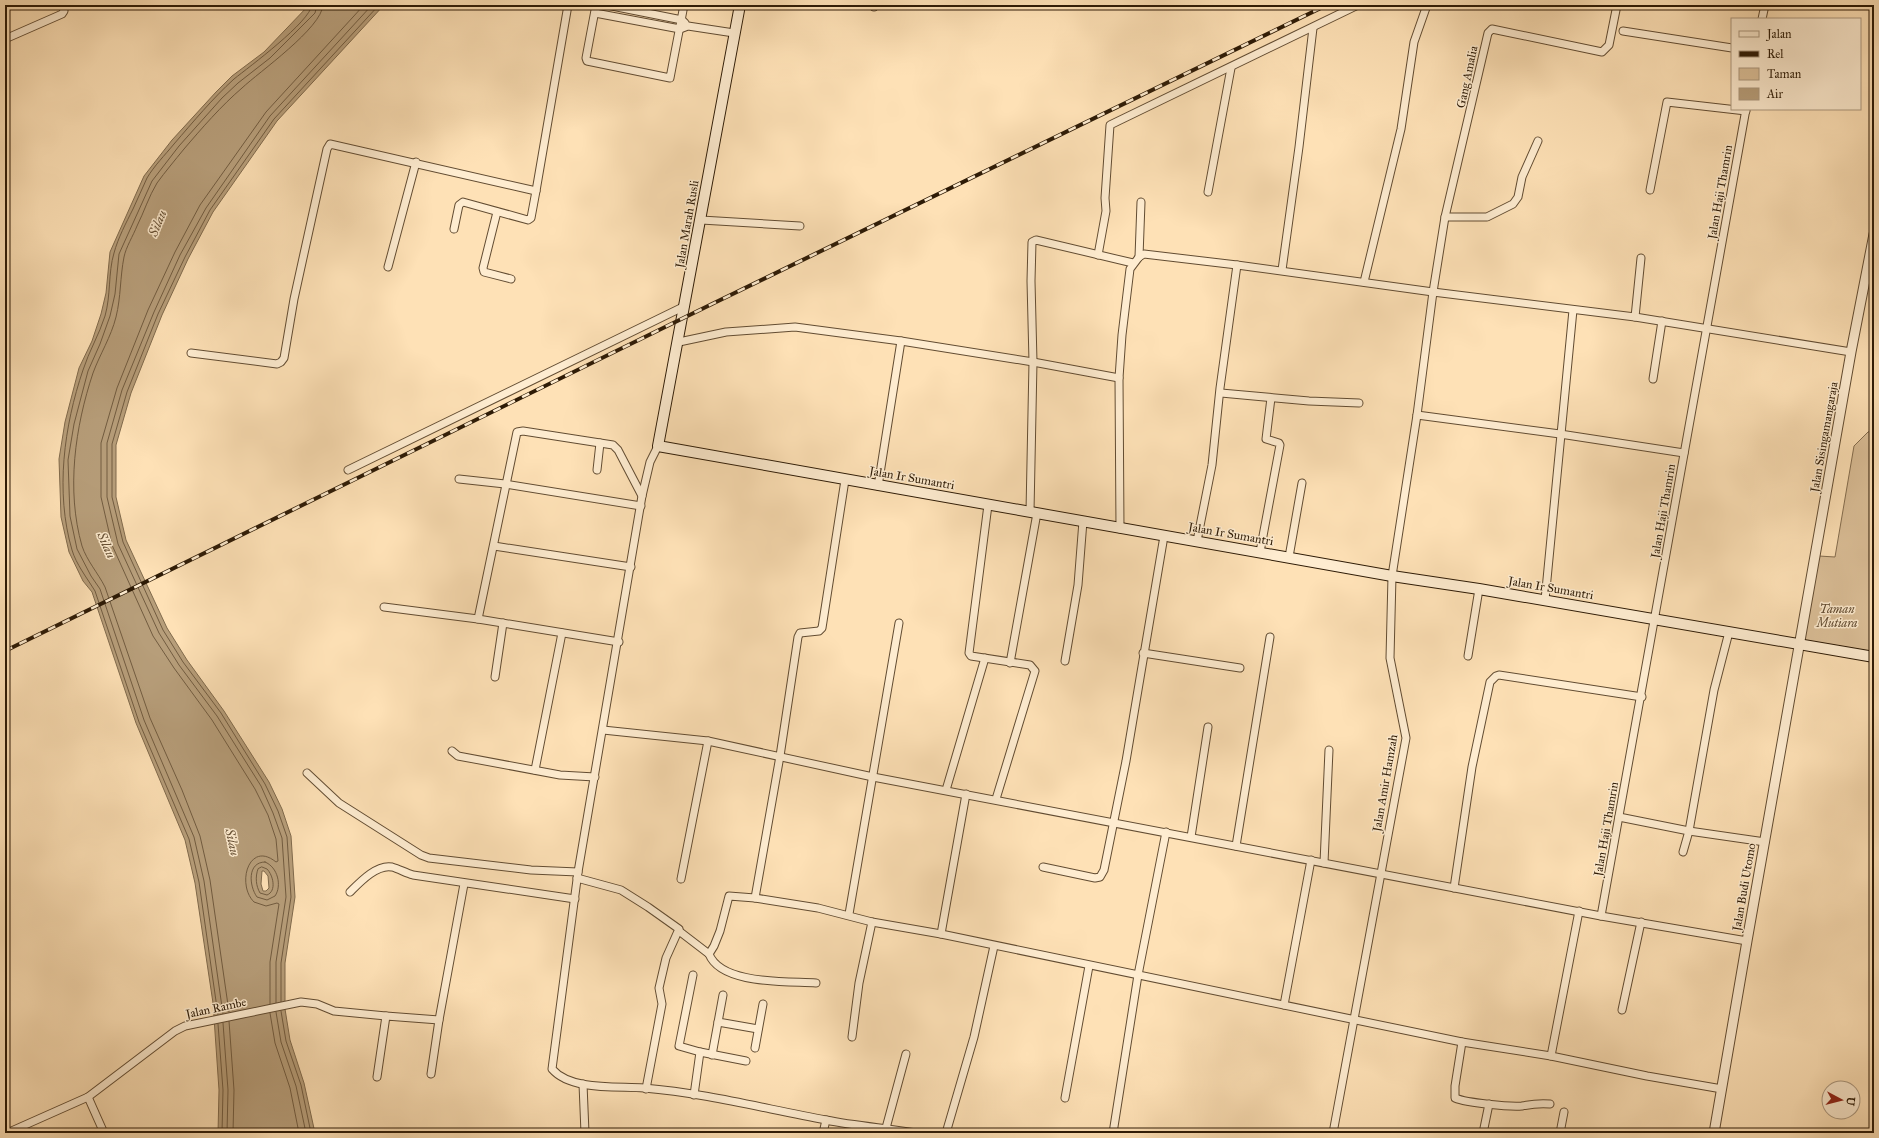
<svg xmlns="http://www.w3.org/2000/svg" width="1879" height="1138" font-family="'IM FELL Great Primer',serif">
<style>
.green{fill:#dbbf98;stroke:#846d4f}
.water{fill:#b79e7a;stroke:#806a4c;fill-rule:evenodd}
.lines{fill:none;stroke-linecap:round;stroke-linejoin:round}
.shore{stroke:#725c40;stroke-width:1}
.minor-casing{stroke:#624c32;stroke-width:9}
.tertiary-casing{stroke:#624c32;stroke-width:11}
.secondary-casing{stroke:#2e1b06;stroke-width:12}
.minor{stroke:#feecd0;stroke-width:7}
.tertiary{stroke:#feecd0;stroke-width:9}
.secondary{stroke:#feecd0;stroke-width:10}
.rail-casing{stroke:#2e1b06;stroke-width:4}
.rail{stroke:#feecd0;stroke-width:2.5;stroke-dasharray:8;stroke-linecap:butt}
.labels{text-anchor:middle;stroke-width:3;stroke-linejoin:round;paint-order:stroke}
.street-label{font-size:12px;fill:#2e1b06;stroke:#feecd0}
.park-label{font-size:12px;font-style:italic;fill:#624c32;stroke:#feecd0}
.water-label{font-size:13px;font-style:italic;fill:#654f34;stroke:#feecd0}
</style>
<rect width="100%" height="100%" fill="#fee1b6"/>
<filter id="stains"><feTurbulence type="fractalNoise" baseFrequency=".005" numOctaves="4"/><feColorMatrix values="0 0 0 0 .2 0 0 0 0 .09 0 0 0 0 .02 0 0 0 .5 -.17"/></filter>
<radialGradient id="worn" r=".72"><stop offset=".6" stop-color="#630" stop-opacity="0"/><stop offset="1" stop-color="#630" stop-opacity=".3"/></radialGradient>
<path class="green" d="M1874,430V652L1804,640L1819,556L1835,557L1854,446L1868,432Z"/>
<path class="water" d="M309,5H384L277,121L213,212L188,259L162,315L131,393L116,445V497L126,540L167,628L187,660L224,711L269,782L282,809L291,836L295,897L285,963V1009L290,1040L304,1083L315,1133H218L219,1090L213,1003L195,883L185,840L136,723L92,592L83,581L69,552L61,517L59,459L65,422L79,368L92,341L101,314L106,293L110,252L144,176L172,140L216,92L232,76L264,52ZM262,871H264L268,876L269,888L266,891H263L261,884Z"/>
<g class="lines">
<g class="shore">
<path d="M265,862C278,867 282,886 275,896L267,900L257,897C249,886 247,862 265,862Z"/>
<path d="M262,867L267,869C273,875 277,891 267,895L260,893C256,886 255,877 258,869Z"/>
<path d="M281,1002V963L291,897L287,837L278,811L265,784L221,713L183,662L163,630L123,542L112,497V444L127,392L158,314L185,257L210,210L274,119L379,5"/>
<path d="M276,1003V962L286,897L282,838L273,813L261,786L217,716L179,665L159,633L118,544L107,497V443L122,390L154,312L180,255L206,208L270,116L372,5"/>
<path d="M270,1004V962L279,904L277,903L266,906L254,902C236,884 249,840 276,862L278,861L276,839L268,815L255,789L212,720L174,668L153,636L112,545L101,497V443L117,388L148,310L175,252L200,205L266,112L364,5"/>
<path d="M281,1011L286,1041L301,1085L311,1133"/>
<path d="M229,1012L210,880L200,836L182,790L150,718L105,587C98,573 87,561 82,546C66,490 75,427 93,373C100,354 111,337 116,317C121,297 120,277 124,257C126,247 133,236 137,226C144,212 149,196 157,183C165,172 175,160 184,149C202,128 221,106 242,88C259,72 322,28 323,5"/>
<path d="M276,1012L281,1042L296,1086L306,1133"/>
<path d="M270,1013L275,1043L290,1088L299,1133"/>
<path d="M223,1014L204,881L194,837L144,720L100,589L91,576L77,549L70,516L68,460L74,424L88,371L100,344L110,316L115,294L119,254L152,181L179,146L222,98L238,83L270,58L315,13L317,5"/>
<path d="M218,1015L199,882L189,839L139,722L95,591C87,578 76,564 72,550C55,492 64,426 83,370C89,351 99,335 105,316C111,295 108,273 114,253C118,238 126,223 133,209C138,199 142,188 147,178C154,166 165,155 174,144C193,122 213,98 234,79C249,67 310,22 312,5"/>
<path d="M229,1021L234,1090L233,1133"/>
<path d="M223,1023L228,1090L227,1133"/>
<path d="M218,1024L223,1090L222,1133"/>
</g>
<g class="minor-casing">
<g id="minor">
<path d="M596,5L586,58L587,61L670,78L684,5"/>
<path d="M607,5L682,20L685,23"/>
<path d="M874,7V5"/>
<path d="M595,13L680,29L688,26L734,33"/>
<path d="M1762,19L1765,5"/>
<path d="M1623,31L1732,48"/>
<path d="M5,39L62,14L64,11V5"/>
<path d="M1650,190L1667,102L1746,111"/>
<path d="M1208,192L1231,68"/>
<path d="M497,212L483,268L484,272L511,279"/>
<path d="M1445,217H1487L1513,204L1518,197L1522,177L1538,141"/>
<path d="M701,220L800,226"/>
<path d="M454,229L459,205L463,202L528,220L531,218L536,191"/>
<path d="M1098,255L1106,211L1105,198L1110,125L1358,5"/>
<path d="M1139,257L1141,202"/>
<path d="M388,267L416,162"/>
<path d="M1282,270L1299,147L1313,28"/>
<path d="M1364,282L1401,129L1414,42L1427,5"/>
<path d="M1635,317L1641,258"/>
<path d="M679,342L726,332L795,327L901,341L1033,362L1119,378"/>
<path d="M191,353L277,364L281,362L284,358L294,299L327,149L330,144L536,191L568,5"/>
<path d="M1653,379L1662,321"/>
<path d="M1221,393L1309,401L1359,403"/>
<path d="M1417,415L1560,434L1684,453"/>
<path d="M658,446L650,462L642,496L578,872L552,1069C571,1091 617,1086 644,1088C705,1093 766,1109 826,1120C855,1126 886,1128 916,1133"/>
<path d="M348,470L685,306"/>
<path d="M597,470L600,443"/>
<path d="M459,479L505,484L641,506"/>
<path d="M845,480L822,628L819,631L800,633L798,637L780,756L755,898L818,908L872,922L941,934L1462,1042L1551,1056L1647,1076L1722,1089"/>
<path d="M878,486L901,341"/>
<path d="M988,505L969,653L971,656L1030,665L1035,671L996,799"/>
<path d="M1030,512L1033,362L1031,281L1032,242L1036,240L1133,263"/>
<path d="M1120,529L1119,378L1122,335L1130,269L1139,257L1144,254L1237,265L1433,292L1635,317L1851,352"/>
<path d="M1197,541L1212,465L1220,388L1237,265"/>
<path d="M494,546L631,567"/>
<path d="M1260,552L1280,445L1279,443L1266,439L1271,398"/>
<path d="M1289,557L1302,483"/>
<path d="M1545,600L1573,310"/>
<path d="M384,607L478,619L619,642"/>
<path d="M478,619L517,432L523,431L613,445L618,450L642,496"/>
<path d="M1143,653L1240,668"/>
<path d="M1468,656L1479,589"/>
<path d="M1065,661L1078,585L1083,521"/>
<path d="M1010,663L1037,513"/>
<path d="M495,677L503,623"/>
<path d="M603,730L708,741L873,777L1601,916L1747,941"/>
<path d="M452,751L458,756L560,775L595,777"/>
<path d="M535,770L562,633"/>
<path d="M307,773L339,803L421,855L429,858L531,870L578,872"/>
<path d="M946,790L985,658"/>
<path d="M1619,817L1689,831L1765,842"/>
<path d="M1191,837L1208,727"/>
<path d="M1236,846L1270,637"/>
<path d="M1683,852L1689,831L1714,690L1729,632"/>
<path d="M1324,863L1329,750"/>
<path d="M1043,867L1095,878L1100,877L1104,870L1126,761L1164,536"/>
<path d="M577,878L621,890L648,907L679,929L666,958L659,988L662,1004L646,1089"/>
<path d="M681,879L708,741"/>
<path d="M1454,888L1472,767L1490,682L1496,676L1499,675L1642,697"/>
<path d="M350,892C360,882 377,864 392,867C399,869 406,873 413,875L575,899"/>
<path d="M755,898L729,896L720,931L714,946L709,954C721,985 788,981 816,983"/>
<path d="M849,914L899,623"/>
<path d="M1601,916L1746,109"/>
<path d="M679,931L709,954"/>
<path d="M941,934L966,794"/>
<path d="M693,975L679,1046L700,1052L746,1061"/>
<path d="M1284,1005L1311,860"/>
<path d="M1622,1010L1641,922"/>
<path d="M718,1022L758,1029"/>
<path d="M852,1037L859,983L872,922"/>
<path d="M1462,1042L1455,1086V1098C1467,1103 1509,1107 1522,1106C1532,1104 1540,1103 1550,1104"/>
<path d="M755,1048L763,1004"/>
<path d="M712,1055L723,995"/>
<path d="M1551,1056L1579,911"/>
<path d="M431,1074L439,1020L464,884"/>
<path d="M377,1077L386,1016L439,1020"/>
<path d="M583,1084L585,1133"/>
<path d="M694,1095L700,1052"/>
<path d="M88,1097L104,1133"/>
<path d="M1065,1098L1089,966"/>
<path d="M886,1128L906,1054"/>
<path d="M7,1133L88,1097L175,1031L185,1026L301,1002L317,1004L334,1011L386,1016"/>
<path d="M823,1133L826,1120"/>
<path d="M946,1133L974,1037L994,946"/>
<path d="M1113,1133L1138,975L1166,832"/>
<path d="M1333,1133L1406,738L1390,658L1392,576L1417,415L1433,292L1445,217L1488,33L1492,29L1602,52L1609,45L1617,5"/>
<path d="M1483,1133L1489,1104"/>
<path d="M1560,1133L1564,1112"/>
</g>
</g>
<g class="tertiary-casing">
<path id="tertiary" d="M1714,1133L1747,941L1851,352L1874,234"/>
</g>
<g class="secondary-casing">
<path id="secondary" d="M740,5L658,446L1392,576L1479,589L1874,657"/>
</g>
<use href="#minor" class="minor"/>
<use href="#tertiary" class="tertiary"/>
<use href="#secondary" class="secondary"/>
<g class="rail-casing">
<path id="rail" d="M5,651L712,304L1327,5"/>
</g>
<use href="#rail" class="rail"/>
</g>
<g class="labels">
<g class="street-label">
<text transform="translate(1467 77) rotate(-78)" y="4">Gang Amalia</text>
<text transform="translate(1720 192) rotate(-80)" y="4">Jalan Haji Thamrin</text>
<text transform="translate(687 224) rotate(-80)" y="4">Jalan Marah Rusli</text>
<text transform="translate(1824 437) rotate(-80)" y="4">Jalan Sisingamangaraja</text>
<text transform="translate(912 478) rotate(10)" y="4">Jalan Ir Sumantri</text>
<text transform="translate(1663 511) rotate(-80)" y="4">Jalan Haji Thamrin</text>
<text transform="translate(1231 534) rotate(10)" y="4">Jalan Ir Sumantri</text>
<text transform="translate(1551 588) rotate(10)" y="4">Jalan Ir Sumantri</text>
<text transform="translate(1385 783) rotate(-80)" y="4">Jalan Amir Hamzah</text>
<text transform="translate(1606 829) rotate(-80)" y="4">Jalan Haji Thamrin</text>
<text transform="translate(1744 887) rotate(-80)" y="4">Jalan Budi Utomo</text>
<text transform="translate(216 1008) rotate(-12)" y="4">Jalan Rambe</text>
</g>
<g class="park-label">
<text x="1837" y="613">Taman<tspan x="1837" dy="14">Mutiara</tspan></text>
</g>
<g class="water-label">
<text transform="translate(157 223) rotate(-67)" y="5">Silau</text>
<text transform="translate(107 545) rotate(66)" y="5">Silau</text>
<text transform="translate(233 842) rotate(78)" y="5">Silau</text>
</g>
</g>
<rect width="1879" height="1138" fill="none" stroke="#fee1b6" stroke-width="20"/>
<rect x="6" y="6" width="1867" height="1126" fill="none" stroke="#2e1b06" stroke-width="2"/>
<rect x="10" y="10" width="1859" height="1118" fill="none" stroke="#2e1b06"/>
<rect x="1731" y="18" width="130" height="92" fill="#feecd0" stroke="#ab987f"/>
<rect x="1739" y="31" width="20" height="6" fill="#feecd0" stroke="#ab987f"/>
<text x="1767" y="38" font-size="12" fill="#2e1b06">Jalan</text>
<rect x="1739" y="51" width="20" height="6" fill="#2e1b06" stroke="#ab987f"/>
<text x="1767" y="58" font-size="12" fill="#2e1b06">Rel</text>
<rect x="1739" y="68" width="20" height="12" fill="#dbbf98" stroke="#ab987f"/>
<text x="1767" y="78" font-size="12" fill="#2e1b06">Taman</text>
<rect x="1739" y="88" width="20" height="12" fill="#b79e7a" stroke="#ab987f"/>
<text x="1767" y="98" font-size="12" fill="#2e1b06">Air</text>
<g transform="translate(1841 1100) rotate(97)"><circle r="19" fill="#feecd0" stroke="#ab987f"/>
<path d="M0-3L7 15L0 10L-7 15Z" fill="#8f2418"/>
<text y="-6" font-size="11" font-weight="bold" text-anchor="middle" fill="#2e1b06">U</text>
</g>
<rect width="100%" height="100%" filter="url(#stains)"/>
<rect width="100%" height="100%" fill="url(#worn)"/>
</svg>
